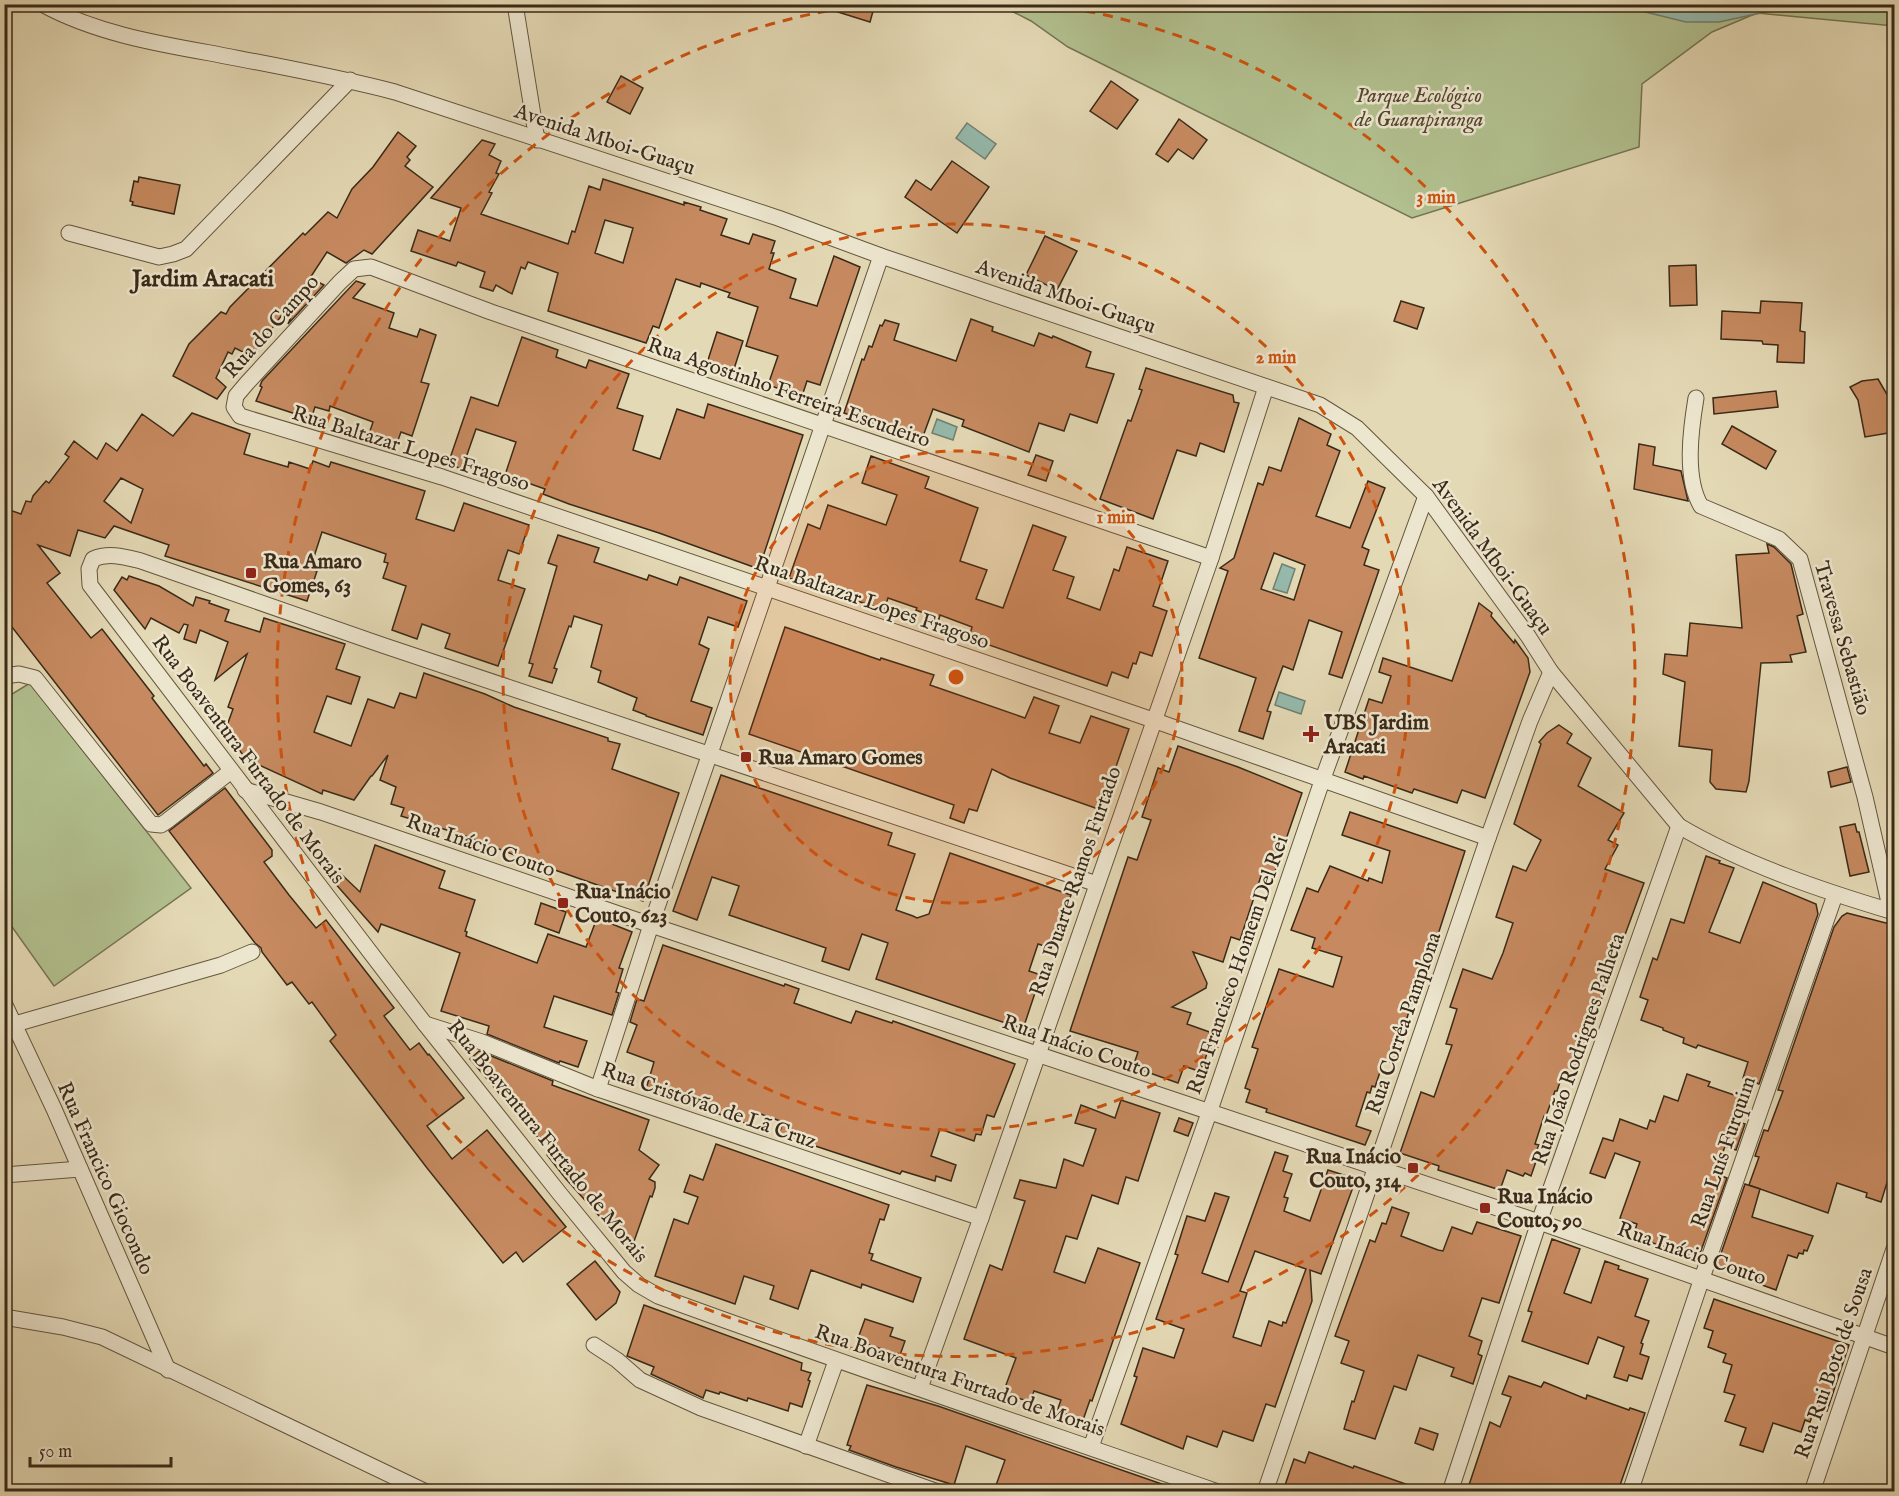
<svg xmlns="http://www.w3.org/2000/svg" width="1899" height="1496" font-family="'IM FELL English',serif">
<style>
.green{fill:#b2c08f;stroke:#767554;stroke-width:1.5}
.water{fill:#95baad;stroke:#718071;stroke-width:1.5}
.building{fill:#c78a60;stroke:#3a2a18;stroke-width:1.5;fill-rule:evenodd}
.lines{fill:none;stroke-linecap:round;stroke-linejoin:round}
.minor-casing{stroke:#64563f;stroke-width:17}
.minor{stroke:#ede6cf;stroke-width:15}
.ring{fill:none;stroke:#ce520e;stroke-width:3;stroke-dasharray:10 8}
.poi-dot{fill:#8f2418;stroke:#ede6cf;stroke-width:2}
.labels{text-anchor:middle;stroke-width:5;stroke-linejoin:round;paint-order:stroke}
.park-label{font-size:21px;font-style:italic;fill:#524830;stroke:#ede6cf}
.street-label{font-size:21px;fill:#3a2a18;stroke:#ede6cf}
.poi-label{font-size:21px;font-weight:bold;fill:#3a2a18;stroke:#ede6cf;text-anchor:start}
.quarter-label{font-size:24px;font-weight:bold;fill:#3a2a18;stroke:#ede6cf}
.centre{fill:#ce520e;stroke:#ede6cf;stroke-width:3}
.ring-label{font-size:18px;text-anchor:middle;font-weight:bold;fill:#ce520e;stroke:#ede6cf;stroke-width:5;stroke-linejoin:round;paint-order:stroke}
</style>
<rect width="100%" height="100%" fill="#e4d9b5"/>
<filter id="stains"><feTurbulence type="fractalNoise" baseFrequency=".00333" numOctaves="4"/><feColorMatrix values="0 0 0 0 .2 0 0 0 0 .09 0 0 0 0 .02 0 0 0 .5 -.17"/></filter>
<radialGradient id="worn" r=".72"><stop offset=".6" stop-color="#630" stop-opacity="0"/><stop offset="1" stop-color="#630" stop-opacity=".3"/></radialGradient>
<g class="green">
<path d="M1894,4V26L1757,13L1712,32L1642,84L1639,147L1412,218L1068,47L1031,21L1000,5Z"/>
<path d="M30,683L191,888L54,986L5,917L4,699Z"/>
</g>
<g class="water">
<path d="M1617,5H1798L1719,22H1686Z"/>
<path d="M967,123L996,144L985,159L956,138Z"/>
<path d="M937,419L957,427L953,440L932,433Z"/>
<path d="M1282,564L1295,569L1287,593L1273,589Z"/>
<path d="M1279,692L1305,701L1301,714L1275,705Z"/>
</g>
<g class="building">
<path d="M826,4H875L870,22L825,8Z"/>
<path d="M621,76L643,88L630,114L607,102Z"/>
<path d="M1111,81L1138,100L1117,129L1090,111Z"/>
<path d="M1179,119L1207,140L1193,159L1178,149L1168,162L1156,154Z"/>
<path d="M398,132L416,146L407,157L410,160L405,166L433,187L372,254L364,250L346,263L327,252L310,278L324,285L288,324L296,306L291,303L251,356L235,348L232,354L228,352L216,378L226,387L217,399L173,376L189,344L221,312L226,314L230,307L303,233L305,235L328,212L337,218L352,189L373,167Z"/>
<path d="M482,140L495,144L489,155L501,161L496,173L499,174L489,192L492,193L481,214L568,244L572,231L575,232L589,186L600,190L603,179L684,205V202L701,207L700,210L727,219L721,235L749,244L753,234L775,241L771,253H774L769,269L796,279L790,298L817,306L834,256L860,267L820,385L807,381L802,396L768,385L778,356L746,346L758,307L728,297L730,293L701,283L700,287L676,279L659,328L653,326L646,343L548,311L558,273L528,262L525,269L521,267L512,294L496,285L493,291L480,287L485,272L458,262L456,266L411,251L418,230L450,241L461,208L431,198ZM605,220L633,228L623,263L595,253Z"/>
<path d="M952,161L989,187L957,233L905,197L916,180L931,190Z"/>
<path d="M139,177L180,185L174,214L132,205L133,202L130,201L134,181L138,182Z"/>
<path d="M1045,236L1077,251L1057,290L1026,275Z"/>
<path d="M1696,265L1697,305L1670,306L1669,266Z"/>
<path d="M356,281L365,284L353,298L394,313L389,328L417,337L420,329L436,335L421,382L429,384L412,436L401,432L397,443L369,434L373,422L330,406L329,411L315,407L311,419L256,401L262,387L260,386L262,381Z"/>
<path d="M1401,301L1424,308L1417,329L1394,321Z"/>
<path d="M1761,301L1802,303L1800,331L1805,332L1804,363L1777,362L1778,345L1763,344L1762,341L1721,339L1722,311L1760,313Z"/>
<path d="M971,319L993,327L992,331L1034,346L1039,333L1052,338L1053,336L1091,352L1086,367L1114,374L1097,423L1070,414L1064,431L1039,423L1029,452L962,426L964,420L933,409L922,439L844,413L862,359L864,360L869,346L872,347L880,325L882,326L885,320L899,324L894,340L956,361Z"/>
<path d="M717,332L743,341L733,372L707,363Z"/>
<path d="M522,337L558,350L556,357L586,368L589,360L629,374L617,408L643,416L633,450L660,459L677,409L704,418L708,404L803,435L759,569L659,533L569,504L543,494L545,489L505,475L516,442L476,429L462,469L448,464L471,397L498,406Z"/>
<path d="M1146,368L1233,395L1234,402L1239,403L1224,452L1200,443L1196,456L1177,450L1153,519L1100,499L1128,420L1131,421L1142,390L1139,389Z"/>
<path d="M1878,379L1889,398L1894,397V432L1865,437L1858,400L1850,387L1862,381Z"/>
<path d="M1776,391L1778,407L1714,414L1713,398Z"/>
<path d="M192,413L250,434L244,454L288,467L289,462L310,469L313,461L329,467L331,462L425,491L416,519L454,531L464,503L529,525L519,554L508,550L498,580L525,589L498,666L445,648L450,634L422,624L417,639L392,630L406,586L383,578L388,563L384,562L386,554L322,532L310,569L317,571L307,601L165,556L169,545L114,526L105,538L78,530L70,556L38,545L60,573L47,583L91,638L102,629L154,696L152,698L204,766L206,764L213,773L158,815L12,627L4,633V508L21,514L26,501L31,502L33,496L46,481L49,483L69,457L65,454L74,441L97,459L106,443L117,451L142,414L173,436ZM121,478L143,489L131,523L104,501Z"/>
<path d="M1299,418L1331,434L1327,445L1340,451L1316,516L1350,528L1368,481L1385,488L1362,547L1369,550L1364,565L1379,570L1342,678L1329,674L1342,632L1309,620L1293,670L1283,666L1267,711L1271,712L1263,739L1239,731L1256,678L1199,658L1228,571L1220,568L1234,558L1258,483L1263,485L1269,467L1281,471ZM1274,553L1305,565L1294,600L1261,589Z"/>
<path d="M1732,426L1776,451L1766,469L1722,444Z"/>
<path d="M1639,444L1655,447L1653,465L1681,471L1688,501L1634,489Z"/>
<path d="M1036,455L1053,461L1046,481L1028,475Z"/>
<path d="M871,456L929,477L925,488L978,508L960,561L987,570L976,599L1003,608L1033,525L1066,537L1053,570L1074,577L1067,598L1100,610L1114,569L1119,571L1127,547L1168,561L1153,606L1167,611L1152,656L1140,652L1136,664L1133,663L1128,678L1112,672L1107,686L969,638L972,627L940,615L939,619L916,610L917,608L888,598L884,610L789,578L808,524L820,529L828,505L886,525L897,495L862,483Z"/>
<path d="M558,535L599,548L594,562L647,580L649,575L677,585L680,577L747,601L738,627L708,617L699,644L709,649L691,701L712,708L703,735L646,716V715L633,710L637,698L598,682L601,671L591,667L602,625L574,616L571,627L569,626L554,668L557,669L552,683L529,676L533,664L529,663L557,566L548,563Z"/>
<path d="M1767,544L1774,547L1791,564L1803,614L1797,616L1806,652L1790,655L1792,662L1761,663L1749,781L1746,792L1716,789L1710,782L1712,750L1679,746L1685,682L1663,674L1665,654L1687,656L1690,623L1742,628L1736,555L1769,553Z"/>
<path d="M129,576L159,586L193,606L196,597L210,601L209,603L229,610L225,621L260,632L264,618L345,644L336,669L360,677L351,704L327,696L314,732L351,746L368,699L394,708L400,693L416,698L424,673L485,694L514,707L608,738V741L620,744L612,769L679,793L643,901L535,863L463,835L401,816L404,808L391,804L396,787L380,780L388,755L372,776H371L354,800L323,790L322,794L246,759L225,731L233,709L228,707L247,654L215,680L228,642L200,630L196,643L184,639L188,625L184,624L179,633L151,618L145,629L114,590L122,577L127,580Z"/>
<path d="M1479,603L1492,613L1491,616L1514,643L1515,640L1528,658L1530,672L1485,798L1462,790L1457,803L1414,789L1412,793L1364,776L1363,779L1345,772L1369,699L1382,703L1391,676L1379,672L1383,658L1452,681Z"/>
<path d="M785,627L880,660L881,658L934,675L930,685L1025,718L1034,697L1059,706L1049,733L1080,743L1091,716L1129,729L1101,810L1010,778L992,769L977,811L969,809L964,823L950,818L954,805L749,734Z"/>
<path d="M1559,725L1572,734L1567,743L1591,758L1578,786L1624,813L1608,840L1618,845L1605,869L1644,883L1571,1082L1561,1079L1557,1091H1555L1546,1116H1544L1535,1144L1539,1145L1537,1149L1540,1150L1531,1176L1525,1173L1523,1176L1507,1170L1500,1190L1438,1170L1439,1166L1400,1153L1421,1092L1434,1097L1452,1045L1446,1044L1457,1009L1450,1007L1463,969L1492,979L1503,953L1513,923L1496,917L1513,866L1526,871L1541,840L1514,824L1541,744L1539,742L1547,733Z"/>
<path d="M1178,746L1238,767L1302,793L1274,874L1263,870L1240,940L1231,937L1223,962L1193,952L1207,983L1206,988L1172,1007L1191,1013L1187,1024L1218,1035L1213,1049L1209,1047L1201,1072L1184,1066L1178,1083L1133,1067L1138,1052L1070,1031L1128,857L1137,860L1151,820L1142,817L1158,768L1169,772Z"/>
<path d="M1847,767L1851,782L1831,787L1828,772Z"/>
<path d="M721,775L892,833L888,845L915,854L896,910L913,916L917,918L929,914L950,853L1071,895L1051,948L1038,944L1029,971L1041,975L1023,1029L876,979L888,943L862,934L849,970L822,961L826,948L729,915L739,886L712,877L697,920L673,911Z"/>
<path d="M225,788L272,850V856L264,862L289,895L316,928L326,920L394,1008L384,1016L410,1050L419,1043L428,1055L429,1054L464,1098L427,1126L452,1159L487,1130L566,1227L523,1262L516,1252L503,1263L427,1168L330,1041L336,1035L312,1002L309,1004L292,982L287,985L262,952L261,948L255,943L169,831Z"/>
<path d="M1350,812L1465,851L1423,981L1421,980L1409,1011L1402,1036L1404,1037L1395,1064L1384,1060L1375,1087L1372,1086L1370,1093L1367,1092L1356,1126L1371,1131L1365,1145L1266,1112L1267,1109L1246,1102L1250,1090L1245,1088L1258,1049L1252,1047L1279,969L1333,987L1342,957L1312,948L1315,938L1291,930L1307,888L1318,892L1330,866L1368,881L1369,878L1382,883L1390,851L1342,835Z"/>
<path d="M1855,824L1857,832H1859L1869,872L1850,876L1840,827Z"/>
<path d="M375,845L445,871L439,888L475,900L465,931L467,932L466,936L537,963L548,934L586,947L597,918L632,932L619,968L623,969L616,992L619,993L612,1015L554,996L544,1027L587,1041L578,1067L560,1061L559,1063L487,1034L489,1026L441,1011L460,953L381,924L378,932L333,881L340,873L360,892Z"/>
<path d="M1706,856L1720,861L1719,863L1734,868L1709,932L1740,943L1763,882L1816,904L1818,914L1759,1084L1743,1078L1748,1062L1698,1045L1696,1048L1683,1043L1684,1038L1663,1030V1028L1641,1020L1648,1000L1640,997L1653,958L1657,960L1671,919L1684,923Z"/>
<path d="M541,903L566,912L559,933L535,924Z"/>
<path d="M1847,913L1894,925V1160L1881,1202L1866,1197L1867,1193L1837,1183L1828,1213L1749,1185L1759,1157L1755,1156L1764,1130L1768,1131L1783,1091L1778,1090L1834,927L1842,916Z"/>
<path d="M663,945L784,986L785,984L799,989L794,1003L851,1023L856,1011L892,1023L893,1021L1015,1064L994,1117L987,1115L981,1135L976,1134L974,1141L940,1129L931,1156L956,1165L951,1181L936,1176L935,1181L902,1171L900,1174L779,1134L783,1122L755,1112L751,1125L646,1089L654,1062L627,1052L637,1025L630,1022L637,999L644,1001Z"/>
<path d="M479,1051L553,1081L552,1085L649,1120L639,1150L659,1165L649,1179L655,1182V1188L652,1197L650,1196L632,1247L609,1227L566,1179L547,1155L550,1148L535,1135L470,1059Z"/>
<path d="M1687,1074L1710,1082L1708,1086L1740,1097L1733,1120L1745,1124L1736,1150L1725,1146L1716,1174L1727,1178L1698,1259L1633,1236L1637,1224L1620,1218L1640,1162L1615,1153L1605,1178L1590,1173L1603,1138L1613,1141L1620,1119L1647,1129L1650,1120L1655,1122L1664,1096L1678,1101Z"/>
<path d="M1121,1100L1160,1113L1138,1181L1126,1177L1118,1204L1092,1195L1077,1239L1066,1236L1054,1272L1085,1283L1098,1248L1140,1263L1092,1401L1090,1400L1083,1420L1057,1411L1061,1400L1034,1391L1030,1402L1003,1393L1016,1358L964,1339L990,1265L1002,1270L1025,1201L1014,1198L1020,1180L1056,1188L1064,1159L1083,1166L1096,1129L1075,1123L1081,1105L1115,1118Z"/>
<path d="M1179,1118L1193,1123L1188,1136L1174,1131Z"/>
<path d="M716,1144L889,1205L884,1220L880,1219L869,1253L873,1254L871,1260L921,1278L913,1302L862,1284L861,1288L811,1270L798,1309L770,1299L774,1286L744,1276L735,1304L655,1276L674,1219L688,1224L698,1197L684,1192L690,1175L703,1180Z"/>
<path d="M1275,1152L1288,1156L1283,1171L1292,1174L1284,1197L1288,1198L1284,1211L1310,1221L1328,1170L1356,1179L1321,1274L1310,1270L1312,1301L1275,1407L1266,1404L1253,1441L1223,1431L1217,1447L1187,1436L1183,1449L1121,1424L1137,1377L1134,1376L1143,1348L1174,1358L1184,1329L1156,1319L1178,1255L1175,1254L1187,1216L1205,1221L1215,1193L1229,1197L1202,1273L1228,1282ZM1255,1251L1306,1269L1286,1323L1283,1322L1282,1326L1269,1321L1261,1346L1233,1337L1247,1293L1240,1291Z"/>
<path d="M1745,1184L1760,1189L1752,1217L1813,1236L1807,1251L1804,1250L1803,1254L1799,1253L1797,1258L1788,1255L1776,1290L1762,1285L1763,1280L1717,1265Z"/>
<path d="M1392,1207L1409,1213L1401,1236L1438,1250L1443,1251L1452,1227L1472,1234L1477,1222L1521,1236L1499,1303L1482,1298L1469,1336L1482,1341L1478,1354L1482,1356L1473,1384L1451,1376L1454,1368L1418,1355L1406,1390L1394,1386L1375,1439L1344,1429L1352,1401L1354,1402L1364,1371L1341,1363L1349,1341L1335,1336L1370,1240L1375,1242L1382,1223L1386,1224Z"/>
<path d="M1552,1239L1580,1249L1564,1293L1591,1303L1605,1261L1619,1266L1618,1269L1648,1279L1635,1316L1649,1321L1641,1343L1643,1344L1640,1354L1649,1357L1642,1379L1629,1375L1627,1381L1614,1377L1624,1347L1598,1337L1588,1364L1522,1341L1532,1312L1528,1311Z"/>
<path d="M595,1261L620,1292L616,1303L596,1320L567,1284Z"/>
<path d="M1714,1299L1849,1345L1827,1411L1815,1408L1810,1422L1805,1420L1801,1432L1773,1423L1763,1452L1740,1445L1746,1428L1725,1421L1735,1395L1724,1392L1732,1365L1723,1362L1726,1354L1708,1347L1713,1331L1704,1328Z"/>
<path d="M644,1305L802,1363L801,1370L811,1373L808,1380L810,1381L802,1407L790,1403L788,1411L748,1398L747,1401L720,1392L719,1394L706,1390L703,1398L651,1374L654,1367L627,1356Z"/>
<path d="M865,1319L893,1328L890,1336L905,1341L900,1355L857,1341Z"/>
<path d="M1509,1376L1541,1387L1544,1382L1586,1399L1587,1395L1629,1410L1630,1408L1645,1413L1618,1491H1467L1490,1422L1500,1427L1511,1397L1502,1394Z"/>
<path d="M867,1385L938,1406L1176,1489L1175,1491H994L1005,1460L966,1446L954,1485L896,1467L849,1450L851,1446L847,1445Z"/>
<path d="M1420,1428L1438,1434L1433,1450L1415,1443Z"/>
<path d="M1309,1452L1353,1468L1354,1466L1420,1489V1491H1283L1294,1459L1305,1463Z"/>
</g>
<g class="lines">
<g class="minor-casing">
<g id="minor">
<path d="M42,4C93,32 153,43 210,53C272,65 334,76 395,92L778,218L881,256L1320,405L1357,428L1426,496L1528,636L1551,672L1679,826C1743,864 1823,891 1894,912"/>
<path d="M515,4L537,140"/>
<path d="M69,233L159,257L173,254L186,249L350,80"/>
<path d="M1696,398C1691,428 1684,478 1701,506L1779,539L1800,559L1865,797L1891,911"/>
<path d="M1211,558L491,312L371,267L354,269L340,282L247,383L236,396L234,407L240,416L442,477L1153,720L1488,838"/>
<path d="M4,676L19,674L35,678L151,824L161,825L167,821L231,771"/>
<path d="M245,790L321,812L651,925L1539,1222L1894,1347"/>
<path d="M1097,884L382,645L141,561C125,557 109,552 93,559L89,569L90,585L425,1024L560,1194L624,1272L639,1285L658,1296C844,1364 1031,1427 1218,1492"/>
<path d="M4,1003L54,1109L168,1370"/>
<path d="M425,1024L482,1042L598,1089L981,1218"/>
<path d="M4,1026L15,1024L221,965L252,952"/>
<path d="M598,1089L651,925L881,256"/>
<path d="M4,1175L80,1169"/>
<path d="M4,1317L63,1327L102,1337L426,1492"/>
<path d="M594,1345L617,1360L640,1380L701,1408L938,1492"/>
<path d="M920,1388L981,1218L1211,558L1266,387"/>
<path d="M806,1446L836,1361"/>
<path d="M1091,1447L1209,1113L1322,781L1426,496"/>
<path d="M1265,1492L1488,838L1530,721L1551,672"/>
<path d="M1450,1492L1539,1222L1679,826"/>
<path d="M1630,1492L1702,1278L1835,895"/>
<path d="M1812,1492L1894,1249"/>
</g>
</g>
<use href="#minor" class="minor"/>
</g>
<circle cx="956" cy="677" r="226" fill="#ce520e" fill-opacity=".12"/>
<g class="ring">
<circle cx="956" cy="677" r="226"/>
<circle cx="956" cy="677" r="453"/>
<path d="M1050 5A679 679 0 1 1 862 5"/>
</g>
<g class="poi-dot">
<rect x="245" y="567" width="12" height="12" rx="3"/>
<path d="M1308 725h6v6h6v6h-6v6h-6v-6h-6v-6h6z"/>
<rect x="740" y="751" width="12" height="12" rx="3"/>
<rect x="557" y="897" width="12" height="12" rx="3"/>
<rect x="1407" y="1162" width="12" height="12" rx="3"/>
<rect x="1479" y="1202" width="12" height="12" rx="3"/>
</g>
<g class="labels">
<g class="park-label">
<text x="1419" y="102">Parque Ecológico<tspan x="1419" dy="24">de Guarapiranga</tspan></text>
</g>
<g class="street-label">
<text transform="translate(605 139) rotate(18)" y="7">Avenida Mboi-Guaçu</text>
<text transform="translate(1066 296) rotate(19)" y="7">Avenida Mboi-Guaçu</text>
<text transform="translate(271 326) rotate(-48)" y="7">Rua do Campo</text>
<text transform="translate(789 392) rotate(19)" y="7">Rua Agostinho Ferreira Escudeiro</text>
<text transform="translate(411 448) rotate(17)" y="7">Rua Baltazar Lopes Fragoso</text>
<text transform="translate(1493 556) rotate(54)" y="7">Avenida Mboi-Guaçu</text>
<text transform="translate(872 602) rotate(19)" y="7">Rua Baltazar Lopes Fragoso</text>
<text transform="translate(1843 638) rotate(74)" y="7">Travessa Sebastião</text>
<text transform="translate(249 759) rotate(53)" y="7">Rua Boaventura Furtado de Morais</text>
<text transform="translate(481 845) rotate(19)" y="7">Rua Inácio Couto</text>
<text transform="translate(1075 881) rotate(-71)" y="7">Rua Duarte Ramos Furtado</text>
<text transform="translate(1237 965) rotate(-71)" y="7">Rua Francisco Homem Del Rei</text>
<text transform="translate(1403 1023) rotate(-71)" y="7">Rua Corrêa Pamplona</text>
<text transform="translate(1077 1046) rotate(19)" y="7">Rua Inácio Couto</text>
<text transform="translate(1578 1049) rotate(-71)" y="7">Rua João Rodrigues Palheta</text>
<text transform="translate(709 1105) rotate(19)" y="7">Rua Cristóvão de Lã Cruz</text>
<text transform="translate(548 1141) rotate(51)" y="7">Rua Boaventura Furtado de Morais</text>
<text transform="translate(1723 1152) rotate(-71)" y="7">Rua Luís Furquim</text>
<text transform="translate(106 1178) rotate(66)" y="7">Rua Francico Giocondo</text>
<text transform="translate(1692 1253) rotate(19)" y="7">Rua Inácio Couto</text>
<text transform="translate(1833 1363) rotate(-71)" y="7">Rua Rui Boto de Sousa</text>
<text transform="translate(960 1380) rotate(19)" y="7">Rua Boaventura Furtado de Morais</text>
</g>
<g class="poi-label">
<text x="263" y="568">Rua Amaro<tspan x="263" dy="24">Gomes, 63</tspan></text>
<text x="1324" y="729">UBS Jardim<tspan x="1324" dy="24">Aracati</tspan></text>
<text x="758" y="764">Rua Amaro Gomes</text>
<text x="575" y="898">Rua Inácio<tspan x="575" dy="24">Couto, 623</tspan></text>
<text x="1401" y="1163" text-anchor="end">Rua Inácio<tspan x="1401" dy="24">Couto, 314</tspan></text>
<text x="1497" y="1203">Rua Inácio<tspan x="1497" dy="24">Couto, 90</tspan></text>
</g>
<g class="quarter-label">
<text x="203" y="286">Jardim Aracati</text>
</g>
</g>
<circle cx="956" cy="677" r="9" class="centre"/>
<g class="ring-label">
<text x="1436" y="203">3 min</text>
<text x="1276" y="363">2 min</text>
<text x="1116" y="523">1 min</text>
</g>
<rect width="1899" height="1496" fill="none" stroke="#e4d9b5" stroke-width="24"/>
<rect x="6" y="6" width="1887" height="1484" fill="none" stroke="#3a2a18" stroke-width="3"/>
<rect x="12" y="12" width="1875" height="1472" fill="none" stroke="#3a2a18" stroke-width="1.5"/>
<path d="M30 1457v9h141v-9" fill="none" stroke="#3a2a18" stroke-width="3"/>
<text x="39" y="1457" font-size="18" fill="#3a2a18" stroke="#ede6cf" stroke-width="4.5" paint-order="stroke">50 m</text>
<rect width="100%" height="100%" filter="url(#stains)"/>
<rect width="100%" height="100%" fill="url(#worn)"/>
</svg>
